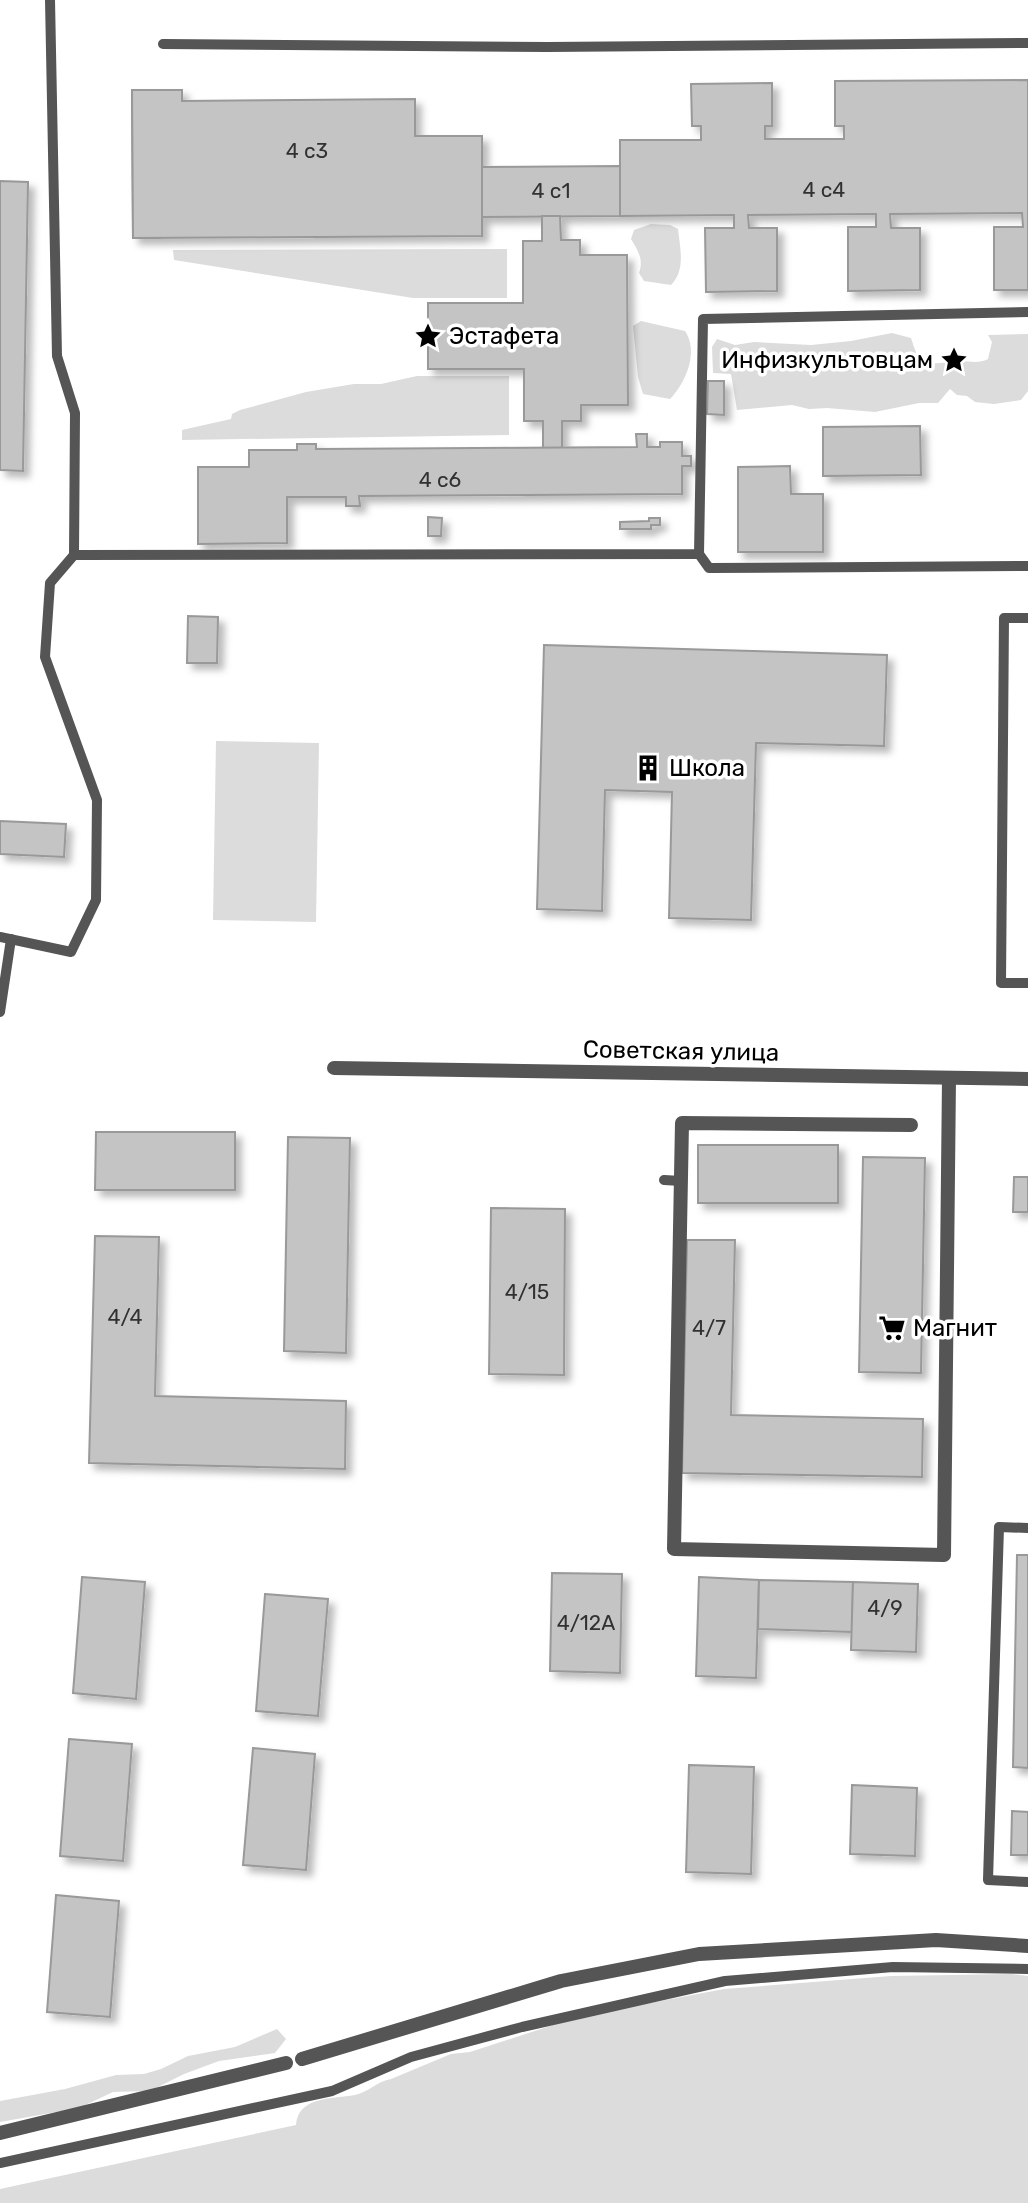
<svg xmlns="http://www.w3.org/2000/svg" width="1028" height="2203" font-family="Rubik,sans-serif">
<style>
.green{fill:#dcdcdc}
.building{fill:#c4c4c4;stroke:#999;stroke-width:2;filter:url(#shadow)}
.lines{fill:none;stroke-linecap:round;stroke-linejoin:round}
.service{stroke:#555;stroke-width:10}
.minor{stroke:#555;stroke-width:14}
.labels{text-anchor:middle;stroke-width:7;stroke-linejoin:round;paint-order:stroke}
.number-label{font-size:21px;fill:#313131}
.poi-label{font-size:24px;fill:#000;stroke:#fff;text-anchor:start}
.street-label{font-size:24px;fill:#000;stroke:#fff}
</style>
<defs>
<filter id="shadow"><feDropShadow dx="6" dy="6" stdDeviation="3.5" flood-color="#0004"/></filter>
</defs>
<rect width="100%" height="100%" fill="#fff"/>
<g class="green">
<path d="M651,224L670,225L678,229C680,248 686,270 671,285L644,281L639,273C644,259 638,251 631,239L634,230Z"/>
<path d="M507,249V298H413L174,260L173,250Z"/>
<path d="M641,321L685,331C699,352 686,382 670,399L643,394L638,377L633,326Z"/>
<path d="M892,333L911,338C913,343 914,349 917,354C925,370 947,360 960,361C971,361 978,364 988,359L992,342L988,335L1028,334V391L1021,400L994,404L975,402L967,396L957,395L950,389L938,403H919L875,412L827,408L809,409L792,405L737,410L731,374L713,373L712,347L717,339L735,345L754,342L811,345L851,341Z"/>
<path d="M417,376H509V435L182,440V430L231,419L232,414L240,410L306,392L354,384H381Z"/>
<path d="M216,741L319,743L316,922L213,920Z"/>
<path d="M1011,1974L1028,1976V2203H0V2189L296,2125C298,2096 333,2099 355,2095C369,2092 377,2081 391,2079L451,2054L470,2052L581,2016L724,1989L891,1976Z"/>
<path d="M277,2029L286,2039L275,2053L219,2061L184,2074L150,2091L113,2092L79,2108L0,2122V2101L65,2089L116,2075L144,2074L161,2069L188,2056L235,2047Z"/>
</g>
<g class="building">
<path d="M1028,80V290H994V227H1023L1022,213L890,214L891,228H920V290L848,291V227H876V214L748,215L749,228H777V291L706,292L705,228H734V215L620,216V140H701V126H692L691,84L772,83V126H765V139H844V126H835V81Z"/>
<path d="M132,90H182V101H160V238H133Z"/>
<path d="M132,90H182V101L415,99V136H482V236L133,238Z"/>
<path d="M620,166V216L482,217V167Z"/>
<path d="M0,181L28,182L23,471L0,470Z"/>
<path d="M542,216H560L561,240H580V255H627L628,405H581V421H562V448H543V421H524V369H428V303H523V241H542Z"/>
<path d="M708,381H724V415L707,414Z"/>
<path d="M920,426L921,475L823,476V427Z"/>
<path d="M636,434H647V447H660V442H682V456H691V466H682V494L359,496L360,506H346V497H287V543L198,544V467H249V450H297V444H316V449L637,447Z"/>
<path d="M790,466L791,494H823V552H738V467Z"/>
<path d="M428,517L442,518L441,536H428Z"/>
<path d="M649,518H660V525H651V529H620V522L649,521Z"/>
<path d="M188,616L218,617L217,663H187Z"/>
<path d="M544,645L887,655L884,746L756,743L751,920L669,918L672,792L605,790L602,911L537,909Z"/>
<path d="M0,821L66,824L64,857L0,854Z"/>
<path d="M96,1132H235V1190H95Z"/>
<path d="M288,1137L350,1138L346,1353L284,1351Z"/>
<rect x="698" y="1145" width="140" height="58"/>
<path d="M863,1157L925,1158L921,1373L859,1372Z"/>
<path d="M1014,1177H1028V1212H1013Z"/>
<path d="M491,1208L565,1209L564,1375L489,1374Z"/>
<path d="M95,1236L159,1237L155,1396L346,1401L345,1469L89,1463Z"/>
<path d="M687,1240H735L731,1415L923,1419L922,1477L682,1473Z"/>
<path d="M1017,1555H1028V1768L1013,1767Z"/>
<path d="M552,1573L622,1574L620,1673L550,1671Z"/>
<path d="M82,1577L145,1582L136,1699L73,1693Z"/>
<path d="M699,1577L759,1580L756,1678L696,1676Z"/>
<path d="M759,1580L853,1582L852,1632L758,1629Z"/>
<path d="M853,1582L918,1584L916,1652L851,1650Z"/>
<path d="M265,1594L328,1599L318,1716L256,1711Z"/>
<path d="M69,1739L132,1744L123,1861L60,1856Z"/>
<path d="M253,1748L315,1754L306,1870L243,1865Z"/>
<path d="M689,1765L754,1767L751,1874L686,1872Z"/>
<path d="M852,1785L917,1788L915,1856L850,1854Z"/>
<path d="M1012,1811L1028,1812V1855H1011Z"/>
<path d="M56,1895L119,1901L110,2017L47,2012Z"/>
</g>
<g class="lines">
<g class="service">
<path d="M50,0L57,356L75,413L74,555L699,554L703,319L1028,312"/>
<path d="M163,44L547,47L1028,43"/>
<path d="M699,554L709,568L1028,566"/>
<path d="M1028,618H1004L1001,983H1028"/>
<path d="M0,937L71,952L96,900L97,800L45,657L50,583L74,555"/>
<path d="M0,1012L11,939"/>
<path d="M664,1180L681,1181"/>
<path d="M1028,1528L999,1527L988,1880L1028,1882"/>
<path d="M0,2163L332,2091L411,2057L522,2027L725,1981L893,1967L1028,1969"/>
</g>
<g class="minor">
<path d="M334,1068L1028,1079"/>
<path d="M911,1125L682,1123L674,1549L944,1555L949,1078"/>
<path d="M302,2059L561,1981L699,1954L936,1940L1028,1946"/>
<path d="M0,2133L286,2063"/>
</g>
</g>
<defs>
<g id="sight-bare" transform="scale(2.1)"><path d="M0-6L1.8-2.2L6-1.7L2.9 1.2L3.7 5.4L0 3.3L-3.7 5.4L-2.9 1.2L-6-1.7L-1.8-2.2Z" fill="#000" stroke="#fff" stroke-width="2.5" paint-order="stroke"/></g>
<g id="building-bare" transform="scale(2.1)"><path d="M-4-6H4V6H1V3H-1V6H-4ZM-2.5-4.3h1.7v1.8h-1.7ZM.8-4.3h1.7v1.8H.8ZM-2.5-1h1.7V.8h-1.7ZM.8-1h1.7V.8H.8Z" fill="#000" stroke="#fff" stroke-width="2.5" paint-order="stroke"/></g>
<g id="supermarket-bare" transform="scale(2.1)"><path d="M-6-5.5h2.5l.6 2H6L4.5 2H-2.5L-4.4-4H-6ZM-1.5 3.2a1.3 1.3 0 1 0 .1 0ZM3 3.2a1.3 1.3 0 1 0 .1 0Z" fill="#000" stroke="#fff" stroke-width="2.5" paint-order="stroke"/></g>
</defs>
<g fill-rule="evenodd">
<use href="#sight-bare" x="428" y="336"/>
<use href="#sight-bare" x="954" y="360"/>
<use href="#building-bare" x="648" y="768"/>
<use href="#supermarket-bare" x="892" y="1328"/>
</g>
<g class="labels">
<g class="number-label">
<text x="307" y="158">4 с3</text>
<text x="824" y="197">4 с4</text>
<text x="551" y="198">4 с1</text>
<text x="440" y="487">4 c6</text>
<text x="527" y="1299">4/15</text>
<text x="125" y="1324">4/4</text>
<text x="709" y="1335">4/7</text>
<text x="885" y="1615">4/9</text>
<text x="586" y="1630">4/12А</text>
</g>
<g class="poi-label">
<text x="449" y="344">Эстафета</text>
<text x="933" y="368" text-anchor="end">Инфизкультовцам</text>
<text x="669" y="776">Школа</text>
<text x="913" y="1336">Магнит</text>
</g>
<g class="street-label">
<text transform="translate(681 1051) rotate(1)" y="8">Советская улица</text>
</g>
</g>
</svg>
